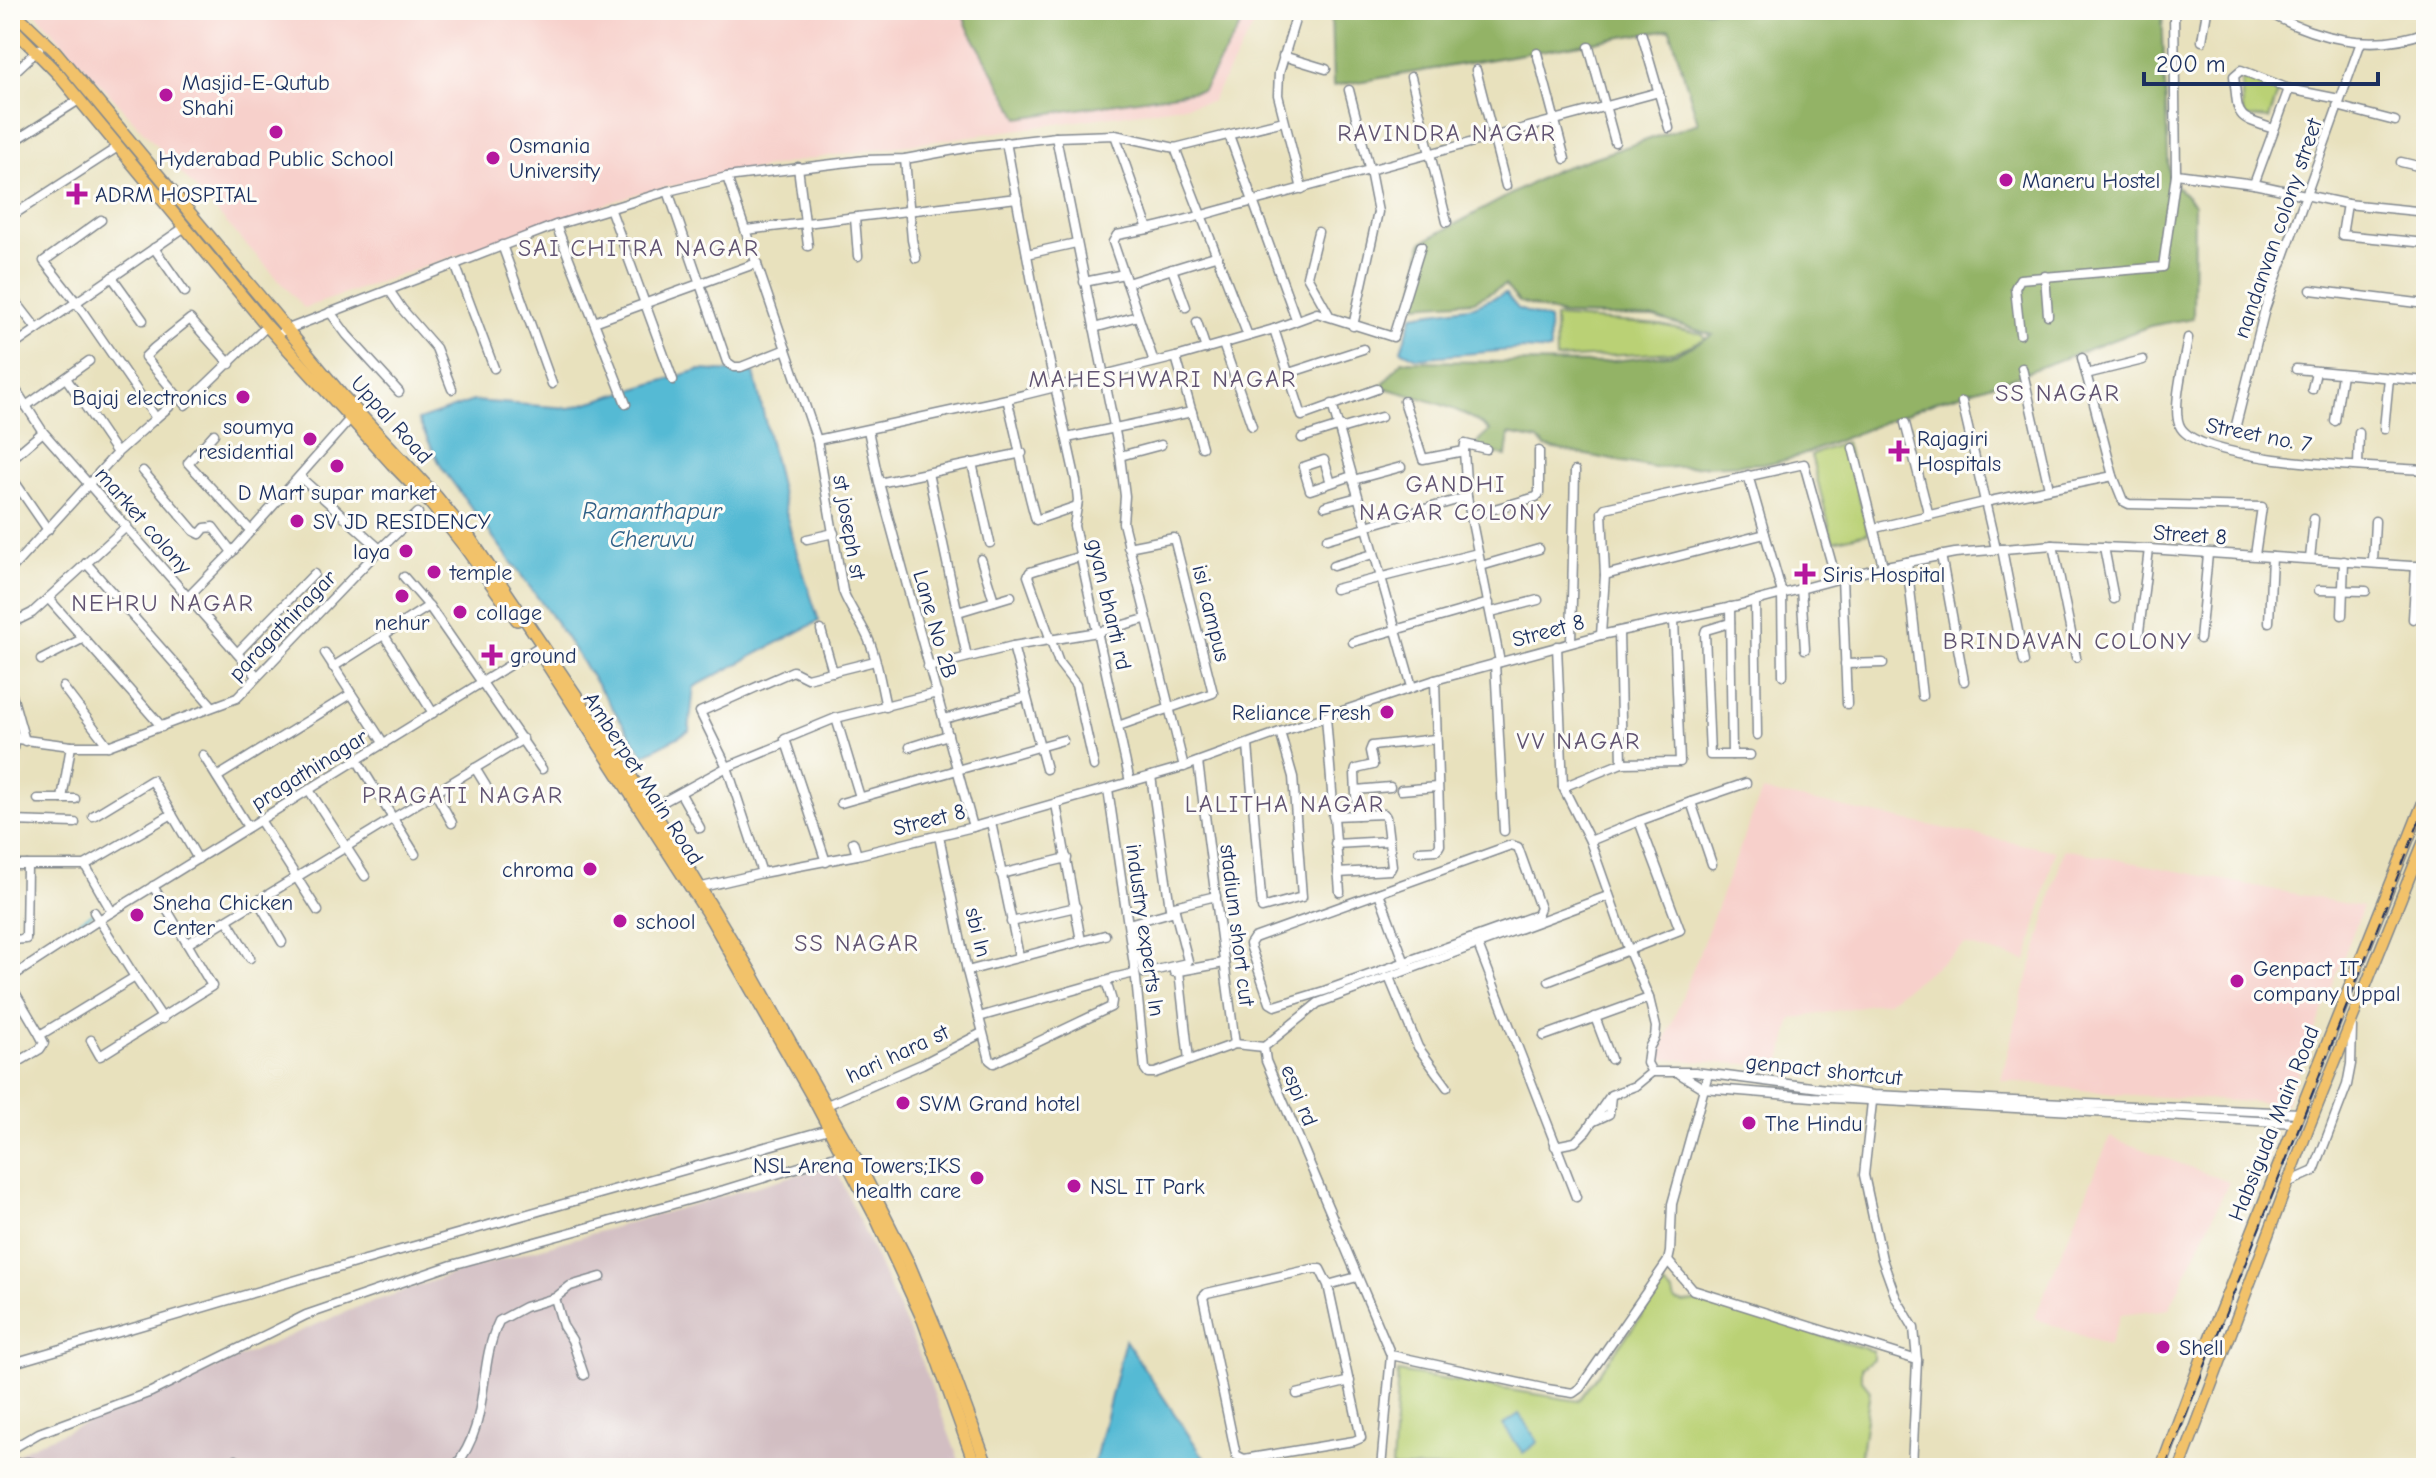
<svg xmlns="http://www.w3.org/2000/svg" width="2436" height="1478" font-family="'Comic Neue',sans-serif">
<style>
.built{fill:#f7d0cb}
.industrial{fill:#d2bec2}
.green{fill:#bad175;stroke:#6a806a;stroke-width:2}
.forest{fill:#93b366;stroke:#577162;stroke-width:2}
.water{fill:#55bad4;stroke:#387499;stroke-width:2}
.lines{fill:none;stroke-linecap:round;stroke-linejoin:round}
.stream{stroke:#55bad4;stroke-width:2}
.minor-casing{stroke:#82888e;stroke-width:11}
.major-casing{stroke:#82888e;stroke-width:13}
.highway-casing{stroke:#82888e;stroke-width:14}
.minor{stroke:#fff;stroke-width:8}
.major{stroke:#f2c26a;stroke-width:10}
.highway{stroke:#f2c26a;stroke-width:11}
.rail{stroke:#1b2f5e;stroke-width:2;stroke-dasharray:12 6;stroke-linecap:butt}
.poi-dot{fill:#b5179e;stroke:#fdfcf7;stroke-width:3}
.labels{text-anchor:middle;stroke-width:6;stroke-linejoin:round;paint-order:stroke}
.poi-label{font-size:22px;fill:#1b2f5e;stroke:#fdfcf7;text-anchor:start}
.street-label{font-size:22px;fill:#1b2f5e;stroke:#fdfcf7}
.neighbourhood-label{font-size:24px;letter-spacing:2px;fill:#605371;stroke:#fdfcf7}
.water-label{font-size:24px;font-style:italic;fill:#2f6087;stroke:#fdfcf7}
</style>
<rect width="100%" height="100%" fill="#fdfcf7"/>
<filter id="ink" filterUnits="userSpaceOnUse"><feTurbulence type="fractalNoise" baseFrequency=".0125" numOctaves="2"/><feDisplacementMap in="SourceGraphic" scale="16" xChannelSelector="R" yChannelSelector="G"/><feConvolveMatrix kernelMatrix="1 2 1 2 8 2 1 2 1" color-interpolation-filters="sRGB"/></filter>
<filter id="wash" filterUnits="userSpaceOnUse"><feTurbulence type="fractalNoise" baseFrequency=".006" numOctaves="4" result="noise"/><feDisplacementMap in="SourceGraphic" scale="32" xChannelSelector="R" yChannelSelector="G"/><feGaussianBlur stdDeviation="1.8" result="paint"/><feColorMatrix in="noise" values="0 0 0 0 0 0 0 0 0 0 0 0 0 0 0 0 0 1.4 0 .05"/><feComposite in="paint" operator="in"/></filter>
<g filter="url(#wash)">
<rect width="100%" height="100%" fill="#e8e1bd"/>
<g class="built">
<path d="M33,10H1263L1211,102L809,159L639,193L304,308Z"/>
<path d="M1762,791L2055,851L2027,961L1965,945L1888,1001L1792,1019L1780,1066L1658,1059Z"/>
<path d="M2064,849L2363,907L2286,1104L2114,1094L2001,1080L2021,1000L2039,942Z"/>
<path d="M2110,1137L2229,1182L2169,1309L2121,1315L2109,1346L2034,1318Z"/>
</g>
<path class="industrial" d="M834,1164L917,1349L962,1468H10V1459L27,1448L355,1308L455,1273Z"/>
<g class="green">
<path d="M2241,78L2279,89L2269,119L2247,117L2243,112Z"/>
<path d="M1555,317L1661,325L1703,334L1705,339L1674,352L1556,359Z"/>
<path d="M1846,442L1868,533L1833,541L1811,455Z"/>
<path d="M1664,1286L1673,1293L1675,1301L1684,1303L1706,1301L1873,1351V1359L1861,1368V1379L1870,1390L1859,1468H1392L1398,1372L1578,1401Z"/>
</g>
<g class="forest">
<path d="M961,10H1250L1203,90L1019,118L968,28Z"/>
<path d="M1331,10H2150L2162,13L2169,178L2194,204L2193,318L2150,326L2006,380L1937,401L1800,456L1774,463L1654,468L1545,447L1538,440L1509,434L1506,456L1470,449L1490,431C1467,408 1412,396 1381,387L1402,361L1595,363L1676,354L1713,335L1654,317L1562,315L1519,302L1505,285L1474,301L1414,305L1422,242L1556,170L1698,123L1670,29L1333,86Z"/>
</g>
<g class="water">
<path d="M1505,293L1518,309L1549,320L1550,351L1522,349L1417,358L1401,350L1413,315L1474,306Z"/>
<path d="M699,370L754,373L792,538L819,621L694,687L689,731L644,755L552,617L442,468L418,420L473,401L570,408Z"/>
<path d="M1125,1340L1211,1468H1093Z"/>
<path d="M1519,1414L1538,1442L1523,1453L1503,1425Z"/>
</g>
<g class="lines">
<path class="stream" d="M10,966C40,953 64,929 93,913"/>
</g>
</g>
<g filter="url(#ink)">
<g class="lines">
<g class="minor-casing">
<g id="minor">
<path d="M1298,10L1279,73L1278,95L1302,189"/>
<path d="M2264,10C2313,38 2371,53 2426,32"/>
<path d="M1642,35L1669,128"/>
<path d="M2202,41L2207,10"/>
<path d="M1589,47L1615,142"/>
<path d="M1537,53L1565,159"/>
<path d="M1283,56L1326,69"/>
<path d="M1476,70L1506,186"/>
<path d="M10,76L39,49"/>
<path d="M1411,77L1447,222"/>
<path d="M1349,90L1370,171L1378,212L1353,326"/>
<path d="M2337,106L2395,121"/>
<path d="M2274,129C2233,116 2239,117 2234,76L2241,70L2289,89L2339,99"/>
<path d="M1115,135L1148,229C1184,221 1219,210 1254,201C1389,165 1524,129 1659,92"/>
<path d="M1229,135L1296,319"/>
<path d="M1056,137L1120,456L1125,496L1123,523L1184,767"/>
<path d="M1006,142L1032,282L1076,481L1078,500L1074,526L1130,782"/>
<path d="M10,144L79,100"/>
<path d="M1175,148L1248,336"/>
<path d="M905,159L912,240L916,258"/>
<path d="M2401,162L2426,168"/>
<path d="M798,167L808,246"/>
<path d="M2176,174L2254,184L2347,204L2426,212"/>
<path d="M727,177L817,440L843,591C850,610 863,624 870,643C878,663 881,686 886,707"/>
<path d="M2254,184L2289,89"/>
<path d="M668,191L727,362L734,367H741L786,349"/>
<path d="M2347,204L2342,235L2426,243"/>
<path d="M610,208L673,380"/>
<path d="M10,217L118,147"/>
<path d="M855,218L858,256"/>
<path d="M556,225L626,404"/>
<path d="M1148,229L1117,235L1113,242L1154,362"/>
<path d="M746,230L1017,198"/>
<path d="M1318,232L1307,276L1329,315"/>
<path d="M502,245L552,384"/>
<path d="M154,248L185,292"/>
<path d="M1027,254L1076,243"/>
<path d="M455,264L494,368"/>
<path d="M1172,269L1186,307"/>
<path d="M2045,276L2048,315"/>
<path d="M112,277L143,320"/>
<path d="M1084,282L1124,274"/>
<path d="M1127,283L1215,256"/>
<path d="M389,290L402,309L436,348L452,389"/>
<path d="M2311,290L2426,304"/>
<path d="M10,294L37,329"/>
<path d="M330,312L347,335L399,392"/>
<path d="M594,322L757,263"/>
<path d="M1197,322L1206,349"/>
<path d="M1094,328L1138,316"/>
<path d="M1274,329L1302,416L1377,389"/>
<path d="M283,331L556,225L668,191L727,177L865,160L905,159L971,147L1056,137L1115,135L1175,148L1284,121"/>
<path d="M2020,334L2015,288L2020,279L2163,267L2176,174L2174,10"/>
<path d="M2188,338C2185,358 2170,412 2181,428C2205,464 2381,467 2426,470"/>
<path d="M1223,344L1252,426"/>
<path d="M10,348L185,227"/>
<path d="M1176,357L1202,447"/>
<path d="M2082,358L2113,476L2123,501L2129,504L2262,507L2255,555"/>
<path d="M230,364L190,319L154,348L145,357L185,405L267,326"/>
<path d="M2022,368L2049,488"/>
<path d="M2296,369L2426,381"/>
<path d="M1289,373L1363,349"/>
<path d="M2086,374L2143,360"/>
<path d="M66,378L117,453"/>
<path d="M10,381L43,432L257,676"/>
<path d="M2312,389L2316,372"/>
<path d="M1007,399C1018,439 1024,480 1036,520L1077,506"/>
<path d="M1404,401L1423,459L1464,451L1465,444L1486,449"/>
<path d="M1962,402L1996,549"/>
<path d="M1332,404L1412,687"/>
<path d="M26,406L89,361"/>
<path d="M156,418L169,407"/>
<path d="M2335,421L2342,374"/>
<path d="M1905,423L1929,516"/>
<path d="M1340,429L1381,417"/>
<path d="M2235,429L2265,309L2361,42"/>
<path d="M2384,429L2389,378"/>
<path d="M868,430L879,483L973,827"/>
<path d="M214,434L188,463L251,531"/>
<path d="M1067,438L1192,412"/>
<path d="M1302,438L1340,426"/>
<path d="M817,440L1007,399L1176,357L1274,329L1317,313L1393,337L1421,246"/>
<path d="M10,441L18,453"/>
<path d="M1853,448L1883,566"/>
<path d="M1464,451L1467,497L1500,662"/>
<path d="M1120,456L1161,445"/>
<path d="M10,460L43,432"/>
<path d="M972,463L990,543"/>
<path d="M2358,466L2359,433"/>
<path d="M143,471L194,531L200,534L205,528L213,527L232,552"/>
<path d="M928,473L967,657"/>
<path d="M10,475L48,530"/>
<path d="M1748,475L1782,593L1783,675"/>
<path d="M300,477L380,549"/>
<path d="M1353,480L1401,467"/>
<path d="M879,483L1022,453"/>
<path d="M1331,483L1324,460L1303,467L1310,490L1352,476"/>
<path d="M1325,506L1358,497"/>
<path d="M1470,516L1536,497L1539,494V451"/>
<path d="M1366,526L1467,497"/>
<path d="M1875,528L1985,502L2113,476"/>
<path d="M807,539L834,533"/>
<path d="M1327,539L1366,528"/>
<path d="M2053,545L2076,657"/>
<path d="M2104,547L2114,599"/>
<path d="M2002,549L2024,662"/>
<path d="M1941,555L1964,681"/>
<path d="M1081,556L1030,572L1028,576L1059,663L1076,685L1094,766"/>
<path d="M981,559L994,601"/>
<path d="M2310,559L2314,519"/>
<path d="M1907,562L1922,696"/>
<path d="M2373,562L2375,521"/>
<path d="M10,563L13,567L117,453L156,418L76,302L44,261L101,220"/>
<path d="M86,563L212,706"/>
<path d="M1333,566L1373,554"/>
<path d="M1481,566L1539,549"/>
<path d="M1605,575L1765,534"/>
<path d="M404,577L429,606L542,769"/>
<path d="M1842,577L1847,704"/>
<path d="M1801,588L1805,649"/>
<path d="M1335,589L1478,553"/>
<path d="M2319,590L2366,591"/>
<path d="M188,597L232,552L350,419"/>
<path d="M48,598L162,727"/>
<path d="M1755,601L1757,735"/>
<path d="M1730,607L1732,755"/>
<path d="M958,612L1011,596"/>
<path d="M1491,612L1538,600"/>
<path d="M2342,615L2344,561"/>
<path d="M2413,619L2416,566"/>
<path d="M2269,622L2272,557"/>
<path d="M1730,623L1706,630L1705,633L1710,755H1750"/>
<path d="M10,624L32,613L127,526"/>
<path d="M821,630L833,672"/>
<path d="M1619,632L1622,763L1680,762L1674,620"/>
<path d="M384,635L433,713"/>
<path d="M1601,635L1605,575L1602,512L1605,508L1804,464L1836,579"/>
<path d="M2200,639L2208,554"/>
<path d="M2138,640L2149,549"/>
<path d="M1353,642L1489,603"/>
<path d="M1571,642L1575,471"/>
<path d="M1013,646L1046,769"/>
<path d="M1557,646L1563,787L1590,841L1629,951L1649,998L1656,1027L1655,1037L1649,1048L1647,1063L1652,1072"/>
<path d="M237,653L314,574"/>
<path d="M325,653L384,744"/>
<path d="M41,660L84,638"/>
<path d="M1495,663L1504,831"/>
<path d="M1845,664L1883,663"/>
<path d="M333,667L429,606"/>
<path d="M928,667L1013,646L1098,632L1145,619"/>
<path d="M63,687L108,746"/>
<path d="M10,688L25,741"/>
<path d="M1326,717L1340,892"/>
<path d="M836,718L860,797"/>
<path d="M944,719L1026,697"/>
<path d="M1118,726L1213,693L1174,538L1128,547"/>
<path d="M10,738L71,746H108L237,698L380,549L418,513"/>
<path d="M1248,745L1262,908L1302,897L1293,777L1280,732"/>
<path d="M910,747L948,735"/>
<path d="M203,755L248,827"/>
<path d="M357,760L415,854"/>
<path d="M1198,762L1235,1044"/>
<path d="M475,768L486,786"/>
<path d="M10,769L15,735"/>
<path d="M1151,776L1170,908"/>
<path d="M10,777L12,798L11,865"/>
<path d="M217,777L351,694"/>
<path d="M1563,787L1622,763"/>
<path d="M1108,789L1136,979L1145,1069L1148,1073H1155L1235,1044L1264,1047"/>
<path d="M309,790L365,876"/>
<path d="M1356,790L1390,787"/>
<path d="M1401,790L1437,787"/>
<path d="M435,792L452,823"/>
<path d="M681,794L700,828"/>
<path d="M38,799H75"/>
<path d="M62,799L71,746"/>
<path d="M841,803L1063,740"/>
<path d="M1056,804L1081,941"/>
<path d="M652,808L727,767L786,743"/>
<path d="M1357,815L1355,773L1356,769L1373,765L1370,751L1372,746L1436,739"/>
<path d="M93,816L152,780L198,859"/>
<path d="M1333,816L1384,814L1386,817L1392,866L1390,870L1338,873"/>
<path d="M260,820L318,911"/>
<path d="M12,821L75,823"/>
<path d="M991,822L1019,956"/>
<path d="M939,836L967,971L1105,935"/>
<path d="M1590,841L1639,821"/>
<path d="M853,842L857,855"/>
<path d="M1335,844L1389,841"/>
<path d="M1511,845L1518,847L1540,908L1537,915L1324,991L1275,1006L1270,1003L1251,948L1250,944L1254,938Z"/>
<path d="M1419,851L1437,850L1440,845L1435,680"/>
<path d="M826,862L785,739L836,718L937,693"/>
<path d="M1712,864L1691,802L1746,783"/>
<path d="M10,865H85L172,814"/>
<path d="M85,865L112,912"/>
<path d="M762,873L727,767L700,712L793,671L807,678L875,661"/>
<path d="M1001,874L1067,858"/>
<path d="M698,888L762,873L857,855L973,827L1186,766L1280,732L1435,680L1601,635L1737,606L1886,566L1955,553L2053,545L2149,549L2426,567"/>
<path d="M1379,893L1406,966"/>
<path d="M258,901L282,942"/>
<path d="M1170,907L1216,896"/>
<path d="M1174,907L1188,961L1187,963L1144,973L1132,923L1175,911"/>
<path d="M227,920L250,958"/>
<path d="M1011,922L1076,907"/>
<path d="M10,940L26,939L27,865"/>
<path d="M187,944L523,739"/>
<path d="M1478,945L1576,1197"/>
<path d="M967,971L990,1060L994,1063L1111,1007L1112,1001L1106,981"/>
<path d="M1179,971L1189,1060"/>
<path d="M1174,972L1224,963"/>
<path d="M135,977L163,1019"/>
<path d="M1389,977L1418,1047L1447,1087"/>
<path d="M10,978L99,920L537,648"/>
<path d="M1113,978L1135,973"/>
<path d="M1549,981L1680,930L1639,821L1691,802"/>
<path d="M10,984L40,1035L135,977L94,912"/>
<path d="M979,1017L1109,980"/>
<path d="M1595,1017L1611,1059"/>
<path d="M1544,1036L1649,998"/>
<path d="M91,1040L100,1056L212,986L153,886"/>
<path d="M10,1067L40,1049L44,1043L40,1035"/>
<path d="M1652,1072H1695L1873,1095L2299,1113"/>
<path d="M1680,1074L1703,1088L1812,1097L2295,1123"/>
<path d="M1872,1102L1864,1175L1882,1259L1896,1298L1914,1328L1917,1360L1912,1468"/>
<path d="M827,1105L922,1064L982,1033"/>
<path d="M1592,1122L1609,1114L1611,1096"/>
<path d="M1555,1146L1575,1142L1586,1131L1611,1095L1635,1086L1652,1072"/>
<path d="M2287,1183L2314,1171L2347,1085L2351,1064L2352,1027"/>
<path d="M1668,1261L1693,1290L1917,1360"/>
<path d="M1328,1285L1361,1438L1354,1441L1244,1459L1236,1455L1203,1297L1207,1293L1312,1269H1320L1328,1285L1357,1277"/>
<path d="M555,1298L563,1326L572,1340L584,1375"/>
<path d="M1391,1355L1547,1389L1573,1393L1580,1388L1668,1261L1670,1252L1672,1204L1708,1074"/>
<path d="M10,1364L358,1262L829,1129"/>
<path d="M1297,1394L1350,1381"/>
<path d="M10,1450L39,1433L151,1392L306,1315L452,1265L724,1190L842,1154"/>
<path d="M236,1460L239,1468"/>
<path d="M10,1467C24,1460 33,1461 46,1468"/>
<path d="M454,1468C492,1422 476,1370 499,1321L525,1307L555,1298L570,1286L601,1277"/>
<path d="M1381,1468L1391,1355L1266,1061L1264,1047L1318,1003L1608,896"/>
</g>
</g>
<g class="major-casing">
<g id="major">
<path d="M2161,1468L2204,1352L2426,795"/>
<path d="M2180,1468L2308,1129L2426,836"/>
</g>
</g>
<g class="highway-casing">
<g id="highway">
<path d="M12,10L55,51L341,394L436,496L470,538L652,808L751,972L856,1159L909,1264L942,1343L988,1468"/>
<path d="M10,25L58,74L267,326L392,464L431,504L464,546L517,620"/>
<path d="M545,661L711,919L813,1098L877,1220L923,1320L976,1468"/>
</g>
</g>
<use href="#minor" class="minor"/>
<use href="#major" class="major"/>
<use href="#highway" class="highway"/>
<path class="rail" d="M2165,1468L2426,804"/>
</g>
</g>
<g class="poi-dot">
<circle cx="166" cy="95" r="8"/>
<circle cx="276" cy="132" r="8"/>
<circle cx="493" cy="158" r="8"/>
<circle cx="2006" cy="180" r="8"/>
<path d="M73 182h8v8h8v8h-8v8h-8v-8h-8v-8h8z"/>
<circle cx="243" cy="397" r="8"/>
<circle cx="310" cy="439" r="8"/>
<path d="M1895 439h8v8h8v8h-8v8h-8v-8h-8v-8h8z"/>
<circle cx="337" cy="466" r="8"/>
<circle cx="297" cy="521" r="8"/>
<circle cx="406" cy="551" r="8"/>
<circle cx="434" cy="572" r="8"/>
<path d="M1801 562h8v8h8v8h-8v8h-8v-8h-8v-8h8z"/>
<circle cx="402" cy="596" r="8"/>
<circle cx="460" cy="612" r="8"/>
<path d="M488 643h8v8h8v8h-8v8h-8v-8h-8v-8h8z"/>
<circle cx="1387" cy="712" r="8"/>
<circle cx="590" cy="869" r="8"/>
<circle cx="137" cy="915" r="8"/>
<circle cx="620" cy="921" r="8"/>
<circle cx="2237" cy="981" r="8"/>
<circle cx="903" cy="1103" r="8"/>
<circle cx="1749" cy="1123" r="8"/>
<circle cx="977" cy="1178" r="8"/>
<circle cx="1074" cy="1186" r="8"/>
<circle cx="2163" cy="1347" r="8"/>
</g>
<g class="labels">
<g class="poi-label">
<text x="182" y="90">Masjid-E-Qutub<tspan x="182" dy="25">Shahi</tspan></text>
<text x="509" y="153">Osmania<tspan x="509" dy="25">University</tspan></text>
<text x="276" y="166" text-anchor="middle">Hyderabad Public School</text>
<text x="2022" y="188">Maneru Hostel</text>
<text x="95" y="202">ADRM HOSPITAL</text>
<text x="227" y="405" text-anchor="end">Bajaj electronics</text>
<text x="294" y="434" text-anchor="end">soumya<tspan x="294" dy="25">residential</tspan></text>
<text x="1917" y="446">Rajagiri<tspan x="1917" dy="25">Hospitals</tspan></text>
<text x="337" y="500" text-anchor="middle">D Mart supar market</text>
<text x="313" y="529">SV JD RESIDENCY</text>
<text x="390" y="559" text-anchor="end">laya</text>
<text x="450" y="580">temple</text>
<text x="1823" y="582">Siris Hospital</text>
<text x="476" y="620">collage</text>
<text x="402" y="630" text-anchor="middle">nehur</text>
<text x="510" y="663">ground</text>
<text x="1371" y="720" text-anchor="end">Reliance Fresh</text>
<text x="574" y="877" text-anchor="end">chroma</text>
<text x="153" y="910">Sneha Chicken<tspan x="153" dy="25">Center</tspan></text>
<text x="636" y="929">school</text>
<text x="2253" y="976">Genpact IT<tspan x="2253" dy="25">company Uppal</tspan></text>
<text x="919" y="1111">SVM Grand hotel</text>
<text x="1765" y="1131">The Hindu</text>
<text x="961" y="1173" text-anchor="end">NSL Arena Towers;IKS<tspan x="961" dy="25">health care</tspan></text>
<text x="1090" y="1194">NSL IT Park</text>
<text x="2179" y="1355">Shell</text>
</g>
<g class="street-label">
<text transform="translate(2277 228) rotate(-71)" y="8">nandanvan colony street</text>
<text transform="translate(392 419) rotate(48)" y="8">Uppal Road</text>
<text transform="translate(2259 434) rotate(11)" y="8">Street no. 7</text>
<text transform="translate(144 520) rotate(49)" y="8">market colony</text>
<text transform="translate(850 527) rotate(80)" y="8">st joseph st</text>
<text transform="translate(2190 534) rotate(4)" y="8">Street 8</text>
<text transform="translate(1110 604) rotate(77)" y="8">gyan bharti rd</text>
<text transform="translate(1212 613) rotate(76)" y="8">isi campus</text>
<text transform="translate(936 624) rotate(74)" y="8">Lane No 2B</text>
<text transform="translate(282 625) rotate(-46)" y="8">paragathinagar</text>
<text transform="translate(1548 630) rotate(-15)" y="8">Street 8</text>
<text transform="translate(309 769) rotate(-32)" y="8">pragathinagar</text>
<text transform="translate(644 778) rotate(57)" y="8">Amberpet Main Road</text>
<text transform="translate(929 819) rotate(-14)" y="8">Street 8</text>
<text transform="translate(1238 925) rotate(83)" y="8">stadium short cut</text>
<text transform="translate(1146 930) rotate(82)" y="8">industry experts ln</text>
<text transform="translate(979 932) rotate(76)" y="8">sbi ln</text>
<text transform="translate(897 1053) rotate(-25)" y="8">hari hara st</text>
<text transform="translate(1824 1069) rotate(6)" y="8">genpact shortcut</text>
<text transform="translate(1300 1095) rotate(68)" y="8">espi rd</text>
<text transform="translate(2273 1123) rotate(-68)" y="8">Habsiguda Main Road</text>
</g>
<g class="neighbourhood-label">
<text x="1447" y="141">RAVINDRA NAGAR</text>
<text x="639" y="256">SAI CHITRA NAGAR</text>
<text x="1163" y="387">MAHESHWARI NAGAR</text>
<text x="2058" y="401">SS NAGAR</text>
<text x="1456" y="492">GANDHI<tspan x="1456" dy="28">NAGAR COLONY</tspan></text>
<text x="163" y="611">NEHRU NAGAR</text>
<text x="2068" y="649">BRINDAVAN COLONY</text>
<text x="1579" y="749">VV NAGAR</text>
<text x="463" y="803">PRAGATI NAGAR</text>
<text x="1285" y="812">LALITHA NAGAR</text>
<text x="857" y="951">SS NAGAR</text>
</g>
<g class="water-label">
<text x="652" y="519">Ramanthapur<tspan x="652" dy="28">Cheruvu</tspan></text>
</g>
</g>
<rect width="2436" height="1478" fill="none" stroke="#fdfcf7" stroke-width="40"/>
<path d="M2144 72v12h234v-12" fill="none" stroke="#1b2f5e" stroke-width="4"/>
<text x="2156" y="72" font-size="24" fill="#1b2f5e" stroke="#fdfcf7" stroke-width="6" paint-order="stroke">200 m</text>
</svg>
